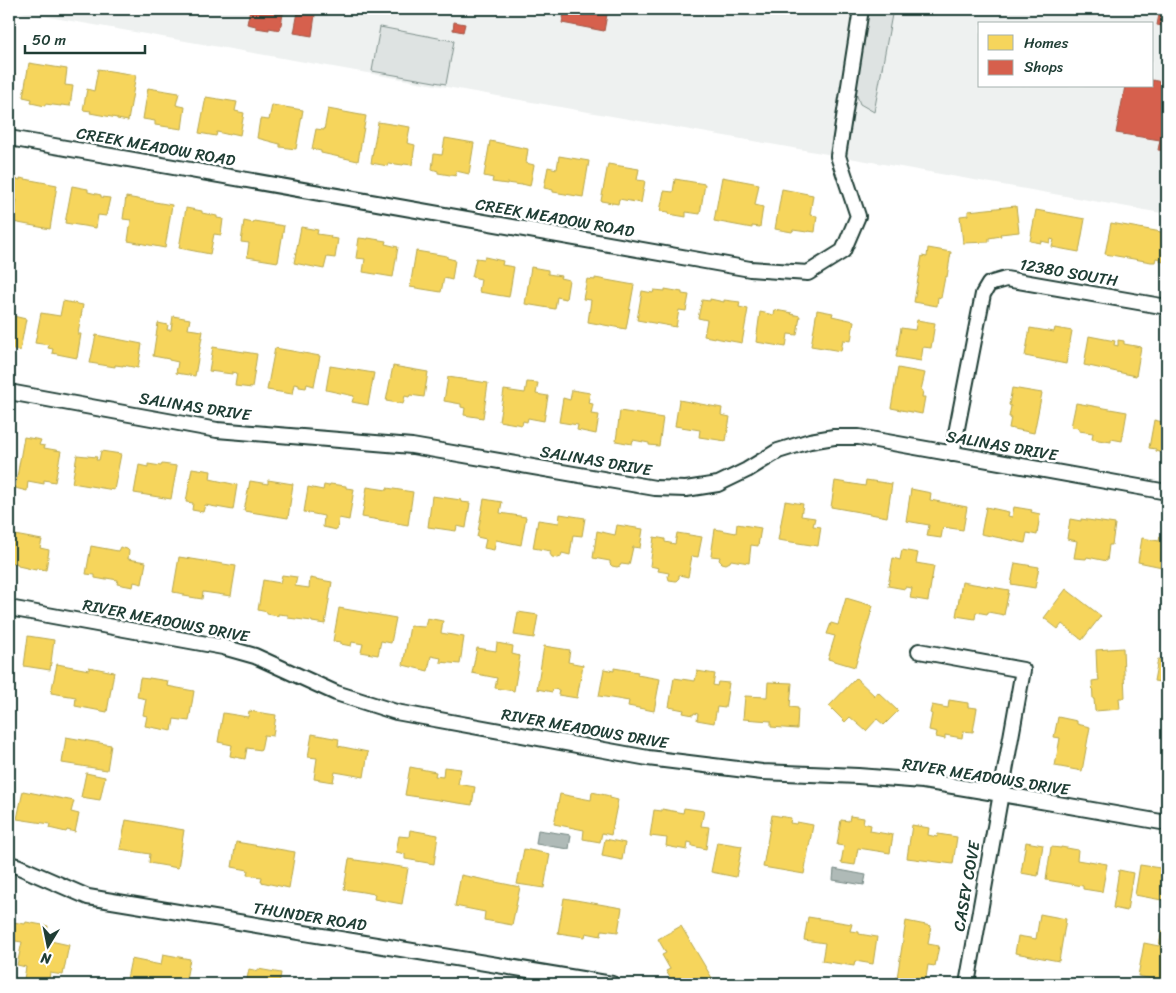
<svg xmlns="http://www.w3.org/2000/svg" width="1176" height="993" font-family="Sriracha,sans-serif">
<style>
.built{fill:#eef1f0;fill-rule:evenodd}
.green{fill:#dee3e2;stroke:#7e908b}
.water{fill:#afbab7;stroke:#758883}
.homes{fill:#f6d55c;stroke:#b6a750}
.shops{fill:#d6604d;stroke:#9f5646}
.lines{fill:none;stroke-linecap:round;stroke-linejoin:round}
.street-casing{stroke:#1f3d34;stroke-width:18}
.street{stroke:#fff;stroke-width:14}
.labels{text-anchor:middle;stroke-width:5;stroke-linejoin:round;paint-order:stroke}
.street-label{font-size:16px;fill:#1f3d34;stroke:#fff}
</style>
<rect width="100%" height="100%" fill="#fff"/>
<filter id="ink" filterUnits="userSpaceOnUse"><feTurbulence type="fractalNoise" baseFrequency=".02" numOctaves="2"/><feDisplacementMap in="SourceGraphic" scale="10" xChannelSelector="R" yChannelSelector="G"/><feConvolveMatrix kernelMatrix="1 2 1 2 8 2 1 2 1" color-interpolation-filters="sRGB"/></filter>
<g filter="url(#ink)">
<path class="built" d="M9,9H1167V214L9,10ZM980,24H1152V86H980Z"/>
<g class="green">
<path d="M867,9H893L874,112L860,104L854,88Z"/>
<path d="M380,27L454,41L446,84L372,71Z"/>
</g>
<g class="water">
<path d="M538,830L571,835L569,849L536,844Z"/>
<path d="M834,869L866,875L864,885L833,880Z"/>
</g>
<g class="homes">
<path d="M29,63L67,69L65,85L73,86L70,106L61,105V106L45,104V106L31,103L32,99L23,97Z"/>
<path d="M98,69L136,75L128,121L117,119V118L90,113L91,111L83,110L87,89L94,91Z"/>
<path d="M9,73L15,74L12,95H9Z"/>
<path d="M148,88L179,93L176,105L185,107L182,129L155,125V121L143,119Z"/>
<path d="M206,97L237,102L235,111L244,113L240,135L231,133L230,135L217,132L216,136L199,133Z"/>
<path d="M272,105L303,110L296,149L280,147V144L257,138L260,119L269,120Z"/>
<path d="M328,109L366,116L358,161L321,153V151L312,149L316,129L324,130Z"/>
<path d="M378,122L410,127L407,143L415,145L412,165L404,164L403,165L388,163V166L371,163Z"/>
<path d="M445,138L474,143L469,174L456,171V176L438,173V171L432,169L434,154L442,155Z"/>
<path d="M490,141L528,149L526,163L534,165L530,186L522,184V185L507,183V184L492,182L493,178L484,176Z"/>
<path d="M559,156L589,161L583,197L553,192V190L544,188L548,167L557,169Z"/>
<path d="M608,164L639,169L637,180L645,181L641,203L619,199L618,204L601,201Z"/>
<path d="M722,177L759,184L755,205L763,207L760,227L752,226V228L714,221Z"/>
<path d="M11,178L20,180V178L57,185L50,229L13,222L17,200L9,199Z"/>
<path d="M675,179L705,184L700,214L686,212V217L669,214V212L660,211L664,191L673,192Z"/>
<path d="M72,186L88,189V192L101,195V197L110,198L106,216L98,215L96,228L65,223Z"/>
<path d="M782,189L813,195L810,215L817,216L815,232L808,231L807,232L793,230L792,232L775,229Z"/>
<path d="M126,197L172,205L165,248L128,241L131,220L123,219Z"/>
<path d="M1016,206L1019,232L1000,234L1001,236L989,238V242L963,243L960,216L968,215V211Z"/>
<path d="M186,208L202,211V213L217,216V218L223,219L221,235L214,234L210,254L179,248Z"/>
<path d="M1036,210L1085,219L1079,252L1052,247L1054,240L1051,239L1050,243L1041,241V243L1030,241Z"/>
<path d="M244,221L253,223L254,221L284,226L278,262L247,257L249,243L241,242Z"/>
<path d="M1111,223L1167,233V263L1160,261L1161,259L1156,258L1155,262H1151L1105,254Z"/>
<path d="M301,227L318,230L317,234L331,236L330,238L338,239L335,258L327,257L324,269L294,263Z"/>
<path d="M359,238L368,239V238L386,241L385,244L398,247L393,277L363,272L365,259L356,258Z"/>
<path d="M928,248L951,252L947,277H945L941,298L938,297L937,306L914,302L922,256L927,257Z"/>
<path d="M416,251L447,256V258L455,260L452,280L444,278L441,292L410,287Z"/>
<path d="M485,257L503,261L502,265L514,267L509,297L479,292L481,279L472,277L476,258L484,259Z"/>
<path d="M531,267L548,270V274L561,276L560,278L569,280L566,299L557,297L555,309L525,304Z"/>
<path d="M595,278L634,285L626,329L588,322L591,300L583,299L587,279L595,280Z"/>
<path d="M665,289L682,292V294L689,295L686,311L679,310L676,327L637,320L642,291L653,293L654,290L665,291Z"/>
<path d="M710,299L724,302V300L740,302L739,307L748,309L742,343L704,336L707,320L698,318L702,300L710,301Z"/>
<path d="M63,301L83,305L78,334H81L77,358L52,353L53,349L48,348L49,345L35,343L41,313L60,316Z"/>
<path d="M775,310L792,313L791,314L800,316L797,335L788,334L786,347L756,342L760,312L774,315Z"/>
<path d="M817,310L833,313L832,316L854,321L851,341L843,340L841,351L811,346Z"/>
<path d="M9,315L26,319L20,351L9,349Z"/>
<path d="M173,316L190,319L188,329L203,331L195,376L176,373L178,362L169,360V359L153,356L158,323L168,325L167,330H171Z"/>
<path d="M917,320L935,323L931,348L923,347L921,361L896,357L901,328L915,330Z"/>
<path d="M1030,328L1054,332L1055,328L1072,331L1066,364L1025,356Z"/>
<path d="M96,335L142,344L138,368L123,365V366L115,365V367L90,363Z"/>
<path d="M1089,336L1115,341L1114,345L1118,346V340L1124,341V344L1141,347L1136,376L1084,365Z"/>
<path d="M213,347L257,354L252,388L235,386L237,373L232,372V374L209,371Z"/>
<path d="M275,348L320,356L314,386L307,384L306,388L299,387V385L294,384L292,394L267,390Z"/>
<path d="M1166,354H1167V380L1161,379Z"/>
<path d="M330,366L374,373L368,405L352,402L354,396L326,390Z"/>
<path d="M393,366L428,372L424,397L410,395L409,397L405,396L403,404L386,401Z"/>
<path d="M898,368L925,373L921,390L923,391L922,397H925L922,414L891,408Z"/>
<path d="M448,377L488,383L483,418L464,415L465,408L461,407V404L444,401Z"/>
<path d="M527,382L538,383L536,394L548,396L544,421L528,418L527,422L523,421L522,425L499,421L504,390L525,393Z"/>
<path d="M1012,388L1042,393L1034,433L1009,428L1011,417H1009L1011,406L1009,405Z"/>
<path d="M572,390L590,393L588,403L593,404L591,414L599,415L596,434L577,430L578,425L559,422L563,398L570,400Z"/>
<path d="M679,400L722,408L721,415L730,417L726,441L699,437L700,430L675,426Z"/>
<path d="M1076,403L1127,412L1122,441L1111,439V442L1092,439L1093,433L1079,431V428L1071,427Z"/>
<path d="M620,411L663,418L659,446L649,445V443L633,440L632,444L616,441Z"/>
<path d="M1154,420L1167,423V454L1156,451V449L1149,448Z"/>
<path d="M24,437L41,440L39,445L45,446L44,448L61,451L55,482L44,480V484L28,481L27,491L15,488Z"/>
<path d="M101,451L121,454L114,490L72,483L77,455L97,457L96,460H99Z"/>
<path d="M148,464L161,466L162,464L177,466L171,499L134,493L139,465L148,467Z"/>
<path d="M192,468L211,471L210,479L237,485L233,510L205,505L203,512L192,510L193,503L186,502Z"/>
<path d="M268,480L293,484L288,518L244,511L250,481L268,484Z"/>
<path d="M866,480L892,484L887,517L831,507L835,481L865,486Z"/>
<path d="M330,484L346,486V488L354,489L349,520L339,518L337,530L323,527L324,516L304,512L308,487L323,490L324,485L329,486Z"/>
<path d="M367,487L387,490V488L413,492L408,525L362,517Z"/>
<path d="M911,489L931,493L930,500L967,507L963,530L943,527L941,538L927,536L929,525L906,521Z"/>
<path d="M432,496L461,500V502L470,503L466,528L457,526L456,531L428,527Z"/>
<path d="M484,499L502,502L500,513L526,517L521,545L496,540L494,550L484,548L486,539L477,537Z"/>
<path d="M785,501L803,504L801,516L815,518L813,526L821,527L818,546L778,540Z"/>
<path d="M986,507L1009,512L1008,516L1012,517L1014,507L1032,510L1031,512L1040,514L1037,535L1027,533L1025,543L981,534Z"/>
<path d="M560,514L585,518L582,536L573,535L570,555L562,553L561,557L558,558L552,557L550,554L551,551L533,548L538,520L559,523Z"/>
<path d="M1070,519L1081,521V519L1115,524L1112,545H1109L1107,561L1087,557L1086,559L1074,558L1077,541L1067,539Z"/>
<path d="M737,524L761,528L758,546L751,545L749,563L731,560L730,562L726,564L722,563L719,560L720,557L711,556L715,529L736,533Z"/>
<path d="M617,525L643,529L640,548L633,547L629,565L621,564L620,566L617,567L612,566L610,564V561L593,558L597,531L615,535Z"/>
<path d="M677,533L702,537L698,557L692,556L688,577L679,575V578L676,581L669,580L668,576L669,573L658,571L659,568L650,566L654,537L665,539V542L675,544Z"/>
<path d="M9,534L42,540L40,548L49,550L46,570L36,568V570L18,566V564L9,562Z"/>
<path d="M1165,534H1167V568L1138,562L1142,538L1159,541L1160,536L1164,537Z"/>
<path d="M91,546L118,551L120,547L127,549L129,551L128,559L146,562L142,584L134,582L133,587L117,584L118,580L106,578V580L95,578V575L86,574Z"/>
<path d="M902,550L918,553L916,563L934,566L928,601L910,598L912,588L905,587V589L888,586L893,558L900,560Z"/>
<path d="M179,557L236,566L231,596L203,592L202,599L184,596V594L173,592Z"/>
<path d="M1015,563L1039,567L1035,588L1011,584Z"/>
<path d="M282,575L297,577L295,586L309,588L310,578L332,582L325,624L312,622V621L288,618V615L278,614V616L267,614V612L258,610L263,580L280,583Z"/>
<path d="M962,582L1009,590L1004,615L988,612L987,614L976,612L975,619L956,616Z"/>
<path d="M1066,589L1101,616L1082,640L1062,624L1058,629L1044,618Z"/>
<path d="M846,598L873,606L855,667L828,659L835,636L827,634L831,623L838,625Z"/>
<path d="M339,608L396,618L391,643L381,641L378,655L361,652L363,644L352,642L351,646L341,644V642L333,641Z"/>
<path d="M518,612L538,615L534,638L514,635Z"/>
<path d="M427,618L443,621L441,633L464,637L460,664L440,662L441,658L431,656L428,671L403,665L410,626L425,627Z"/>
<path d="M28,636L54,640L50,670L24,666Z"/>
<path d="M497,643L513,646L512,654L520,656L514,691L495,688L497,678L472,673L477,648L496,651Z"/>
<path d="M544,646L570,650L568,662L583,665L577,698L558,695L559,690L553,689L552,692L537,689Z"/>
<path d="M1123,648L1125,698H1119L1120,709L1095,711L1094,699H1093L1092,681L1099,680L1098,674H1097L1096,650Z"/>
<path d="M1158,659L1167,660V683L1154,681Z"/>
<path d="M57,664L89,670V667L114,672L107,712L75,706L76,697L51,693Z"/>
<path d="M614,668L638,672L637,675L660,679L654,711L628,706L629,701L599,696L604,669L614,671Z"/>
<path d="M697,671L715,674L713,685L717,686L718,682L729,683L725,708L717,707L714,723L697,720L698,714L694,713L693,715L683,713L684,710L669,707L674,678L695,681Z"/>
<path d="M140,678L149,679V678L168,681L167,686L194,691L189,721L174,719L172,731L145,726L147,716L143,715L146,699L137,697Z"/>
<path d="M856,678L875,696L878,692L898,711L884,725L877,719L866,731L850,717L845,722L829,706Z"/>
<path d="M768,682L792,683L790,707L798,708L797,729L771,727V721L743,719L745,696L767,697Z"/>
<path d="M949,700L968,703V707L977,708L973,732L963,731L962,738L945,735V739L936,737L937,732L929,730L932,714L930,713L932,705L948,708Z"/>
<path d="M249,711L276,715L273,736L264,735L261,750L247,748L245,759L230,756L232,745L218,742L223,713L248,717Z"/>
<path d="M1058,717L1077,721V724L1090,727L1082,771L1055,766L1060,738L1054,737Z"/>
<path d="M312,734L339,739L338,746L368,752L364,777L335,772L333,782L314,779L317,758L308,757Z"/>
<path d="M66,737L111,745L107,770L62,763Z"/>
<path d="M410,767L436,772L435,776L443,777L444,767L461,769L458,784L475,787L472,805L405,795Z"/>
<path d="M86,773L105,777L100,800L81,797Z"/>
<path d="M23,791L74,801L71,812L79,814L75,832L67,830L66,832L49,828L50,824L17,819Z"/>
<path d="M592,792L610,796V798L618,800L611,835L602,833L600,842L583,839L584,830L554,824L560,794L591,800Z"/>
<path d="M684,808L704,811L701,826L709,827L706,849L692,846V843L688,842L687,850L666,846L667,838L650,836L654,810L662,811V809L683,813Z"/>
<path d="M772,815L791,818L790,823L796,824L797,822L813,825L804,874L763,867Z"/>
<path d="M850,816L864,818L863,823L871,825L870,831L893,835L890,853L858,848L855,865L841,863L844,846L837,845L841,820L849,821Z"/>
<path d="M126,820L184,830L178,868L149,863L150,854L120,849Z"/>
<path d="M912,825L929,828L928,835L937,837L938,834L957,837L953,864L907,858Z"/>
<path d="M410,830L438,835L434,864L405,859V854L396,852L399,836L409,837Z"/>
<path d="M605,839L625,843L622,860L602,856Z"/>
<path d="M236,842L295,852L289,888L261,882L262,877L247,875L248,870L232,867Z"/>
<path d="M717,842L742,846L736,877L711,872Z"/>
<path d="M1026,842L1043,845L1038,876L1021,873Z"/>
<path d="M1051,847L1061,848V847L1078,850L1077,860L1089,862V861L1107,864L1102,892L1083,889V886L1046,880Z"/>
<path d="M524,849L550,854L544,888L517,884Z"/>
<path d="M349,859L408,868L402,904L374,899L375,894L344,889Z"/>
<path d="M1140,865L1167,869L1166,875H1167V901L1135,895Z"/>
<path d="M1119,870L1133,873L1127,911L1113,908Z"/>
<path d="M461,875L520,887L512,925L484,920L485,912L455,906Z"/>
<path d="M564,898L622,908L618,932L602,930L601,936L586,933L585,937L558,933Z"/>
<path d="M1040,914L1066,919L1059,961L1015,953L1018,936L1036,939Z"/>
<path d="M808,917L852,924L850,931L859,932V934L877,937L873,964L855,961L854,966L822,961L825,943L804,940Z"/>
<path d="M906,921L931,926L928,944L939,946L935,966L928,965L925,984H896Z"/>
<path d="M13,922L25,924L26,922L48,926L46,940L69,945L63,975L50,973L48,984L24,979L26,967L17,965L22,942L9,940Z"/>
<path d="M681,926L712,978L702,984H674L666,971L670,969L662,955L666,953L658,939Z"/>
<path d="M1162,931L1167,932V982L1138,976L1144,943L1159,946Z"/>
<path d="M163,954L190,959L185,984H126L131,959L161,965Z"/>
<path d="M249,969L258,971V969L281,973L279,984H246Z"/>
<path d="M1028,978L1047,981L1046,984H1026Z"/>
<path d="M717,979L745,984H716Z"/>
</g>
<g class="shops">
<path d="M250,9H284L280,30L269,28V30L256,28V26L247,24Z"/>
<path d="M565,9H608L604,31L562,23Z"/>
<path d="M1160,9H1167V27L1157,25Z"/>
<path d="M298,12L310,15H315L312,36L294,33Z"/>
<path d="M454,22L465,24L463,32L453,30Z"/>
<path d="M1152,80L1167,83V151L1158,150L1160,140L1116,133L1125,86H1152Z"/>
</g>
<g class="lines">
<g class="street-casing">
<g id="street">
<path d="M9,138L750,269L808,273L843,251L858,216L838,156L861,9"/>
<path d="M9,392L217,430L412,446L655,488L686,489L718,484L747,470L778,451L810,441L834,437H859L1167,492"/>
<path d="M952,454L983,294L989,284L1006,279L1167,307"/>
<path d="M9,608L223,647L255,656L336,693L396,712L648,758L762,772L858,776L923,781L1001,794L1167,823"/>
<path d="M919,651L1023,670L967,984"/>
<path d="M9,864L17,866L88,897L612,984"/>
</g>
</g>
<use href="#street" class="street"/>
</g>
</g>
<g class="labels">
<g class="street-label">
<text transform="translate(156 146) rotate(10)" y="6">CREEK MEADOW ROAD</text>
<text transform="translate(555 217) rotate(10)" y="6">CREEK MEADOW ROAD</text>
<text transform="translate(1069 272) rotate(10)" y="6">12380 SOUTH</text>
<text transform="translate(195 406) rotate(9)" y="6">SALINAS DRIVE</text>
<text transform="translate(1002 445) rotate(10)" y="6">SALINAS DRIVE</text>
<text transform="translate(596 460) rotate(10)" y="6">SALINAS DRIVE</text>
<text transform="translate(166 620) rotate(11)" y="6">RIVER MEADOWS DRIVE</text>
<text transform="translate(585 728) rotate(10)" y="6">RIVER MEADOWS DRIVE</text>
<text transform="translate(986 776) rotate(9)" y="6">RIVER MEADOWS DRIVE</text>
<text transform="translate(966 886) rotate(-80)" y="6">CASEY COVE</text>
<text transform="translate(310 916) rotate(9)" y="6">THUNDER ROAD</text>
</g>
</g>
<rect width="1176" height="993" fill="none" stroke="#fff" stroke-width="30"/>
<rect x="15" y="15" width="1146" height="963" fill="none" stroke="#1f3d34" stroke-width="2" filter="url(#ink)"/>
<rect x="978" y="22" width="175" height="65" fill="#ffffff" stroke="#a5b1ae"/>
<rect x="988" y="35" width="25" height="15" fill="#f6d55c" stroke="#a5b1ae"/>
<text x="1024" y="48" font-size="15" fill="#1f3d34">Homes</text>
<rect x="988" y="60" width="25" height="15" fill="#d6604d" stroke="#a5b1ae"/>
<text x="1024" y="72" font-size="15" fill="#1f3d34">Shops</text>
<g transform="translate(48 946) rotate(190)" stroke="#ffffff" stroke-width="4" paint-order="stroke">
<path d="M0-4L9 19L0 12L-9 19Z" fill="#1f3d34"/>
<text y="-8" font-size="14" font-weight="bold" text-anchor="middle" fill="#1f3d34">N</text>
</g>
<path d="M25 45v8h120v-8" fill="none" stroke="#1f3d34" stroke-width="2.5"/>
<text x="32" y="45" font-size="15" fill="#1f3d34" stroke="#ffffff" stroke-width="4" paint-order="stroke">50 m</text>
</svg>
